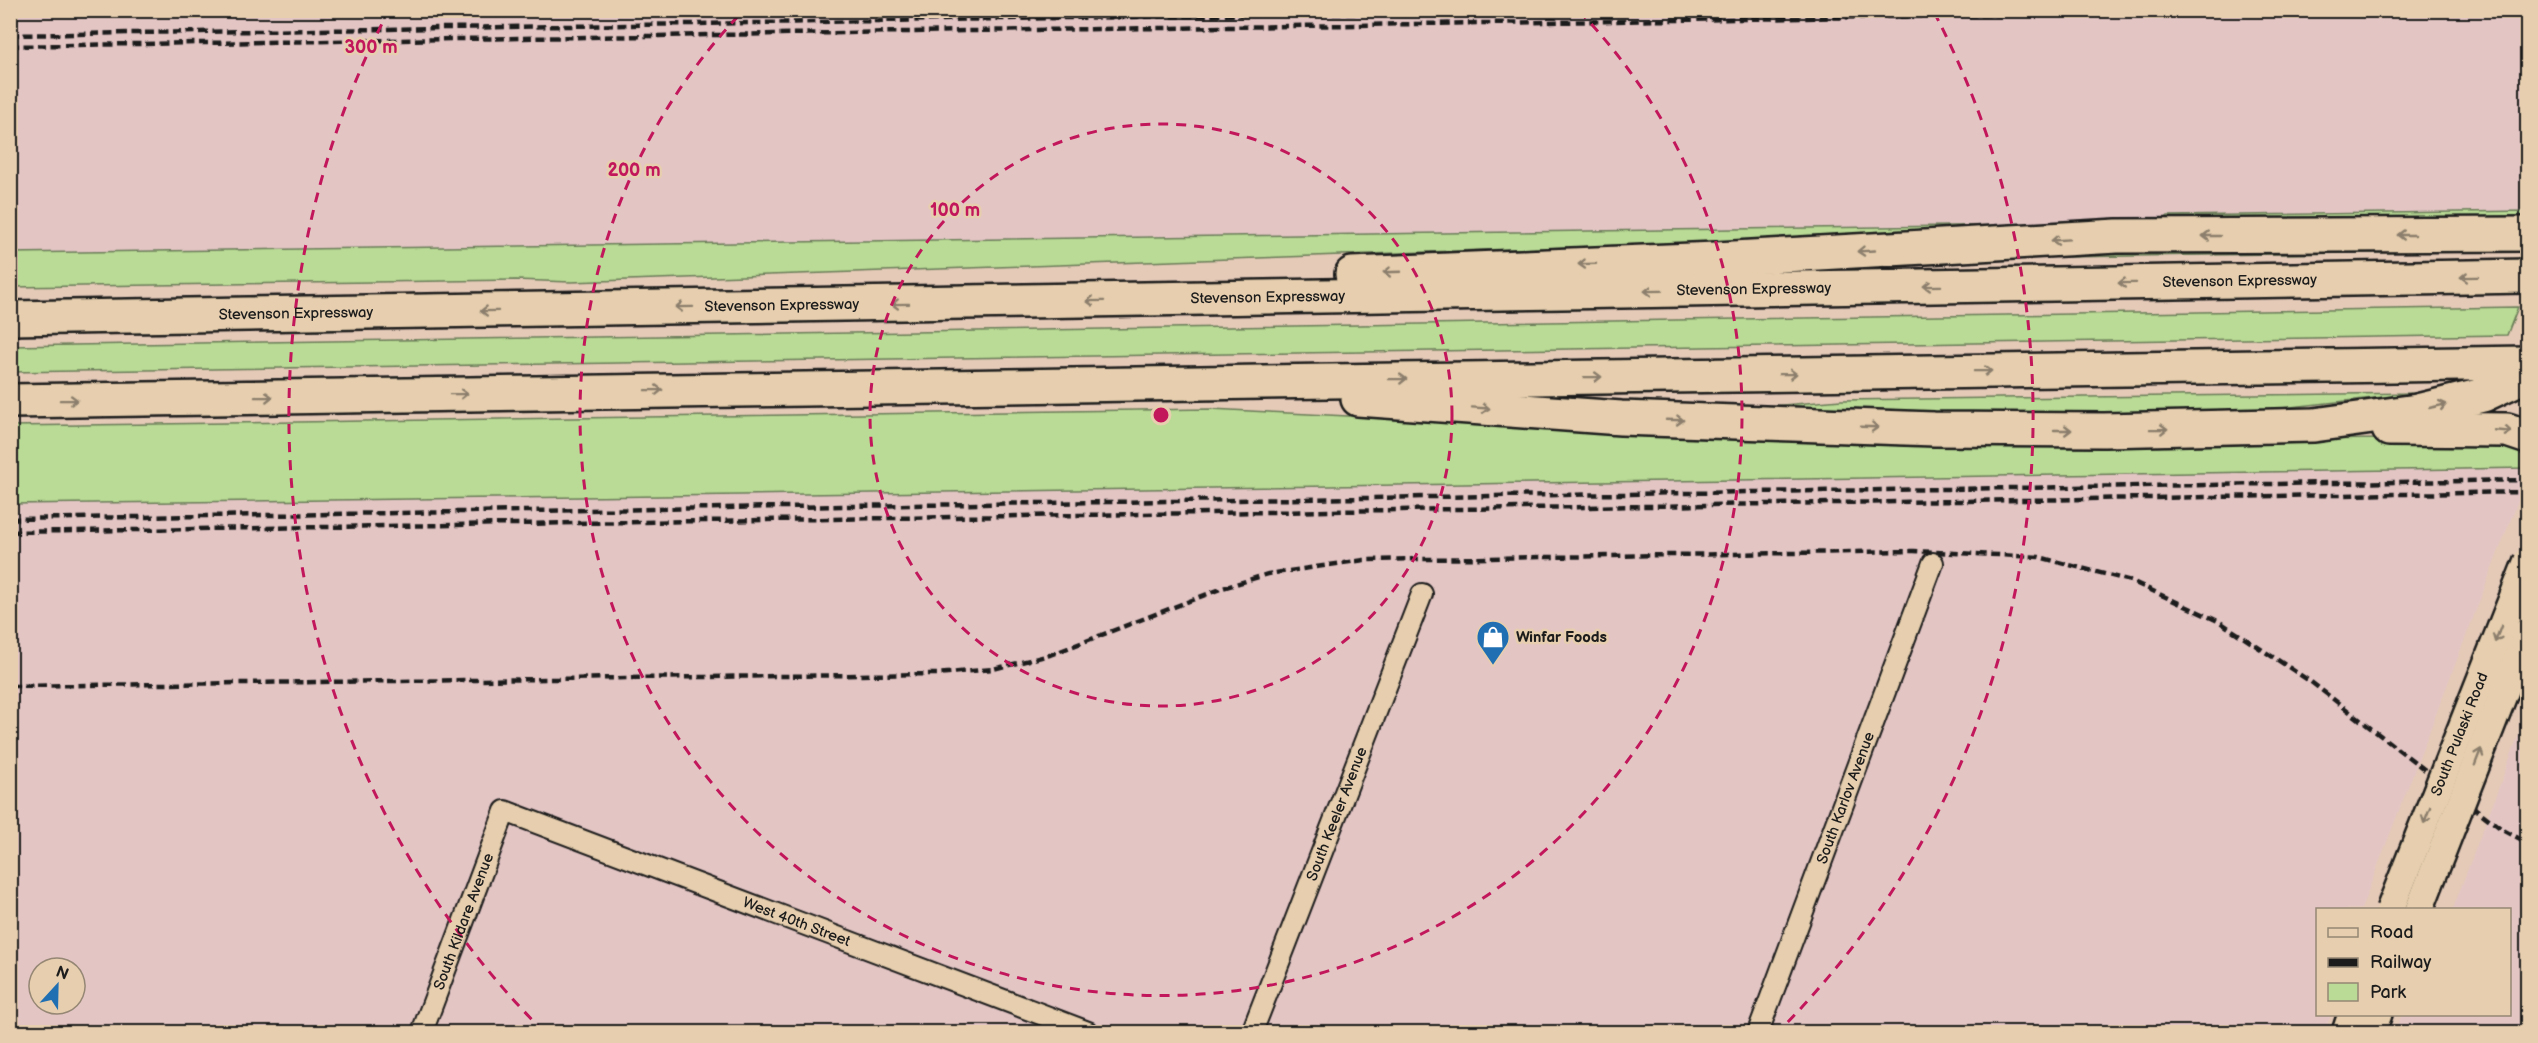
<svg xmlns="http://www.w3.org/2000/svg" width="2538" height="1043" font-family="'Balsamiq Sans',sans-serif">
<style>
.built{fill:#e3c5c4;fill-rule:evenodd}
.green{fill:#b9db95;stroke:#6a7c58;stroke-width:1.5}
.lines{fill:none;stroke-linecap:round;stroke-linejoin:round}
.street-casing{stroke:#1c1c1c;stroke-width:24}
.secondary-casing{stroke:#1c1c1c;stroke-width:32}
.highway-casing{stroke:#1c1c1c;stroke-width:38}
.street{stroke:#e6ceae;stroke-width:20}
.secondary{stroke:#e6ceae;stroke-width:27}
.highway{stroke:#e6ceae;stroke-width:33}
.rail{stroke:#1c1c1c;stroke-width:4.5;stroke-dasharray:9 4.5;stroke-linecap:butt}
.secondary-bridge-casing{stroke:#1c1c1c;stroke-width:32;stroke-linecap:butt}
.secondary-bridge{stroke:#e6ceae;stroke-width:27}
.oneway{stroke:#8b7e6c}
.ring{fill:none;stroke:#c2185b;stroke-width:3;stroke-dasharray:10 8}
.labels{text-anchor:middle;stroke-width:5;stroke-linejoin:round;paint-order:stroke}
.street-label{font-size:15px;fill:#1c1c1c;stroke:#e6ceae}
.poi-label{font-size:15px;font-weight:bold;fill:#1c1c1c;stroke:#e6ceae;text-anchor:start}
.centre{fill:#c2185b;stroke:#e6ceae;stroke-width:3}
.ring-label{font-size:18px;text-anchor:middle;font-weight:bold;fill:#c2185b;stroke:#e6ceae;stroke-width:5;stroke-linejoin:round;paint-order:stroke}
</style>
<rect width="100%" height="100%" fill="#e5cab8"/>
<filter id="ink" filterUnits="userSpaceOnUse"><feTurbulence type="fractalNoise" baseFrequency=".0167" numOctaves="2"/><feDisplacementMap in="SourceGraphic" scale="12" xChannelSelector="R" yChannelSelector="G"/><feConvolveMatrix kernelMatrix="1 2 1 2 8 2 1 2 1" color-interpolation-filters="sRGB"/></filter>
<g filter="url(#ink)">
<g class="built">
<path d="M10,11H2527V211L2168,216L2161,223L11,253Z"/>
<path d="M2528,468L2527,477L2361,909L2318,910V1014L2331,1015L2324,1032H11L10,504L742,495ZM39,968H75V1004H39Z"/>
<path d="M2527,713V1032H2395L2402,1015L2510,1014V910L2453,909Z"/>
</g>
<g class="green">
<path d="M2528,211L2527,218L1829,238L571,282L516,280L11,287L10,253L2160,223L2168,216Z"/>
<path d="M2442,248L2505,251L1986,258L2046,253Z"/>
<path d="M2518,307L2507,335L10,372L11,346Z"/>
<path d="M2420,393L2253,411L2086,415L1734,409L1841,400Z"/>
<path d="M1211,409L1725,435L2023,442L2506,438C2518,446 2527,453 2528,468L742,495L11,504L10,426Z"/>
</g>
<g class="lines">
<g class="street-casing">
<g id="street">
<path id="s1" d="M422,1032L505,811L1088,1032"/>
<path id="s2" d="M1252,1032L1422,594"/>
<path id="s3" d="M1758,1032L1933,563"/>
</g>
</g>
<g class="secondary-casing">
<g id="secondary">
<path d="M2346,1032L2352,1014"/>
<path d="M2371,1032L2378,1014"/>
</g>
</g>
<g class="highway-casing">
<g id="highway">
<path d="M1352,274L1716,259L2117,236L2528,234"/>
<path id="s4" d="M10,318L2528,276"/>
<path d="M1358,399L1621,418L1934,429L2104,430L2314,425L2417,411L2483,395L2528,374"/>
<path d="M10,401L2528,363"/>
<path d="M2389,429L2507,430L2528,437"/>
</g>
</g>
<use href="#street" class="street"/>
<use href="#secondary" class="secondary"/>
<use href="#highway" class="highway"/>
<g class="rail">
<path d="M10,35L1561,10"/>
<path d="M10,46L2316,10"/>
<path d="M10,519L2528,480"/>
<path d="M10,532L2528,492"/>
<path d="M10,686L937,674L993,669L1050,655L1223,588L1268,574L1364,560L1914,551L2039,557L2131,581L2220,622L2311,682L2503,830L2528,843"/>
</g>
<g class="secondary-bridge-casing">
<g id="secondary-bridge">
<path id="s5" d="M2390,910L2528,560"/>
<path d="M2419,910L2528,631"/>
</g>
</g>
<use href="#secondary-bridge" class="secondary-bridge"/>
</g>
<defs><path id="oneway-shaft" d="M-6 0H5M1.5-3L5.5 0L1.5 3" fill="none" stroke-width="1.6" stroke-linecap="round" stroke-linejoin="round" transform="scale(1.5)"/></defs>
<g class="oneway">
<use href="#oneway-shaft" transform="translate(2406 235) rotate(180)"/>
<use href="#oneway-shaft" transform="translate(2211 236) rotate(180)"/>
<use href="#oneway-shaft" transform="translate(2060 240) rotate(176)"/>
<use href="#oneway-shaft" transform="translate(1866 251) rotate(177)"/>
<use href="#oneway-shaft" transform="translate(1587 264) rotate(178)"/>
<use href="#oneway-shaft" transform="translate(1392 272) rotate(178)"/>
<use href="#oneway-shaft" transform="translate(2469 277) rotate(179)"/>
<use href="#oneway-shaft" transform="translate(2127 283) rotate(179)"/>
<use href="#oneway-shaft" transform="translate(1932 286) rotate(179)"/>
<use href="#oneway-shaft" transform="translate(1653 291) rotate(179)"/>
<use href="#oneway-shaft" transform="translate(1095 301) rotate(179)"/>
<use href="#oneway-shaft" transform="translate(900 304) rotate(179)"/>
<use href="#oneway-shaft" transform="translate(684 307) rotate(179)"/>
<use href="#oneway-shaft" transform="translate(489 311) rotate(179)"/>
<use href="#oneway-shaft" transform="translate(1983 371) rotate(-1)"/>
<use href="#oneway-shaft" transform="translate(1788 374) rotate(-1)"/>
<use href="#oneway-shaft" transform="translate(1593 377) rotate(-1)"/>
<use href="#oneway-shaft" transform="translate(1398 379) rotate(-1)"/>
<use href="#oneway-shaft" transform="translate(654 390) rotate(-1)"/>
<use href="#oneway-shaft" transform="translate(459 394) rotate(-1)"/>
<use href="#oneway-shaft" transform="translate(264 397) rotate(-1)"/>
<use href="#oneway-shaft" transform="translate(69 400) rotate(-1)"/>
<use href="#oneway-shaft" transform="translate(2438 406) rotate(-13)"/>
<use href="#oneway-shaft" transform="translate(1481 408) rotate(4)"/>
<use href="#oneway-shaft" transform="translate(1675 420) rotate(2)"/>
<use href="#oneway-shaft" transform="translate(1870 427) rotate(2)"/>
<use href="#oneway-shaft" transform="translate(2159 429) rotate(-1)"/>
<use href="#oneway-shaft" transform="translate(2063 430)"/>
<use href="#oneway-shaft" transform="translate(2503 431) rotate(5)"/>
<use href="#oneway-shaft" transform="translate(2498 634) rotate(111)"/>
<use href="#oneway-shaft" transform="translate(2478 757) rotate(-69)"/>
<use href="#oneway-shaft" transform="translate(2427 815) rotate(111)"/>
</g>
</g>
<g class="ring">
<circle cx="1161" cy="415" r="291"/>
<path d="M1579 11A581 581 0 1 1 743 11"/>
<path d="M544 1032A872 872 0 0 1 388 12M1934 12A872 872 0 0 1 1778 1032"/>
</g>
<defs>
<g id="shop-pin" transform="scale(1.725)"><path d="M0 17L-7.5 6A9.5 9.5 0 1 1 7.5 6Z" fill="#1f6fb2" stroke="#e6ceae"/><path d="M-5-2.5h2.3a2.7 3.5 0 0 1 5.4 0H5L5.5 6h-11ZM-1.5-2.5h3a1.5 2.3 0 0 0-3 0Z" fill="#fff"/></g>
</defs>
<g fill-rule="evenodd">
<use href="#shop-pin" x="1493" y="637"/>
</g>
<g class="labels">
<g class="street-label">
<text dy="5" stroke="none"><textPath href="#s4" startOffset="2230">Stevenson Expressway</textPath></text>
<text dy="5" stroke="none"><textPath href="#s4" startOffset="1744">Stevenson Expressway</textPath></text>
<text dy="5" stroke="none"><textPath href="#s4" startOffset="1258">Stevenson Expressway</textPath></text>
<text dy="5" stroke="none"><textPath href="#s4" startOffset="772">Stevenson Expressway</textPath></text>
<text dy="5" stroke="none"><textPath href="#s4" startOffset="286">Stevenson Expressway</textPath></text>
<text dy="5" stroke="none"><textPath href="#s5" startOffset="189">South Pulaski Road</textPath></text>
<text dy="5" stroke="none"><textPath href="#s3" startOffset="250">South Karlov Avenue</textPath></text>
<text dy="5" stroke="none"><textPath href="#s2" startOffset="234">South Keeler Avenue</textPath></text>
<text dy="5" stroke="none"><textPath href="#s1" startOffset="118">South Kildare Avenue</textPath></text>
<text dy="5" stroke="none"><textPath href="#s1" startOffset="548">West 40th Street</textPath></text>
</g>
<g class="poi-label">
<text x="1516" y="642">Winfar Foods</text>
</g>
</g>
<circle cx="1161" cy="415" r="9" class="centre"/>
<g class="ring-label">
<text x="371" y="53">300 m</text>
<text x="634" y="176">200 m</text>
<text x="955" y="216">100 m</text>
</g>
<rect width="2538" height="1043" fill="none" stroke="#e6ceae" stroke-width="36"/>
<rect x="18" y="18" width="2502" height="1007" fill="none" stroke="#1c1c1c" stroke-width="2" filter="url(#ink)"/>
<rect x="2316" y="908" width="195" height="108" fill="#e6ceae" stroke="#958774" stroke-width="1.5"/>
<rect x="2328" y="928" width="30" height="9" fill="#e6ceae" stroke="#958774" stroke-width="1.5"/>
<text x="2370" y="938" font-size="18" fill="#1c1c1c">Road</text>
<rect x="2328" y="958" width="30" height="9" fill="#1c1c1c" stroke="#958774" stroke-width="1.5"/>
<text x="2370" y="968" font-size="18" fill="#1c1c1c">Railway</text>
<rect x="2328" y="983" width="30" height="18" fill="#b9db95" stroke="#958774" stroke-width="1.5"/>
<text x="2370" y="998" font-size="18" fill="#1c1c1c">Park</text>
<g transform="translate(57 986) rotate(22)"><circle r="28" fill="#e6ceae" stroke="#958774" stroke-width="1.5"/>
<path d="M0-4.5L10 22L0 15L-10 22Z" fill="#1f6fb2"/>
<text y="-9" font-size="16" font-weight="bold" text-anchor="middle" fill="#1c1c1c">N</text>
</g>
</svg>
